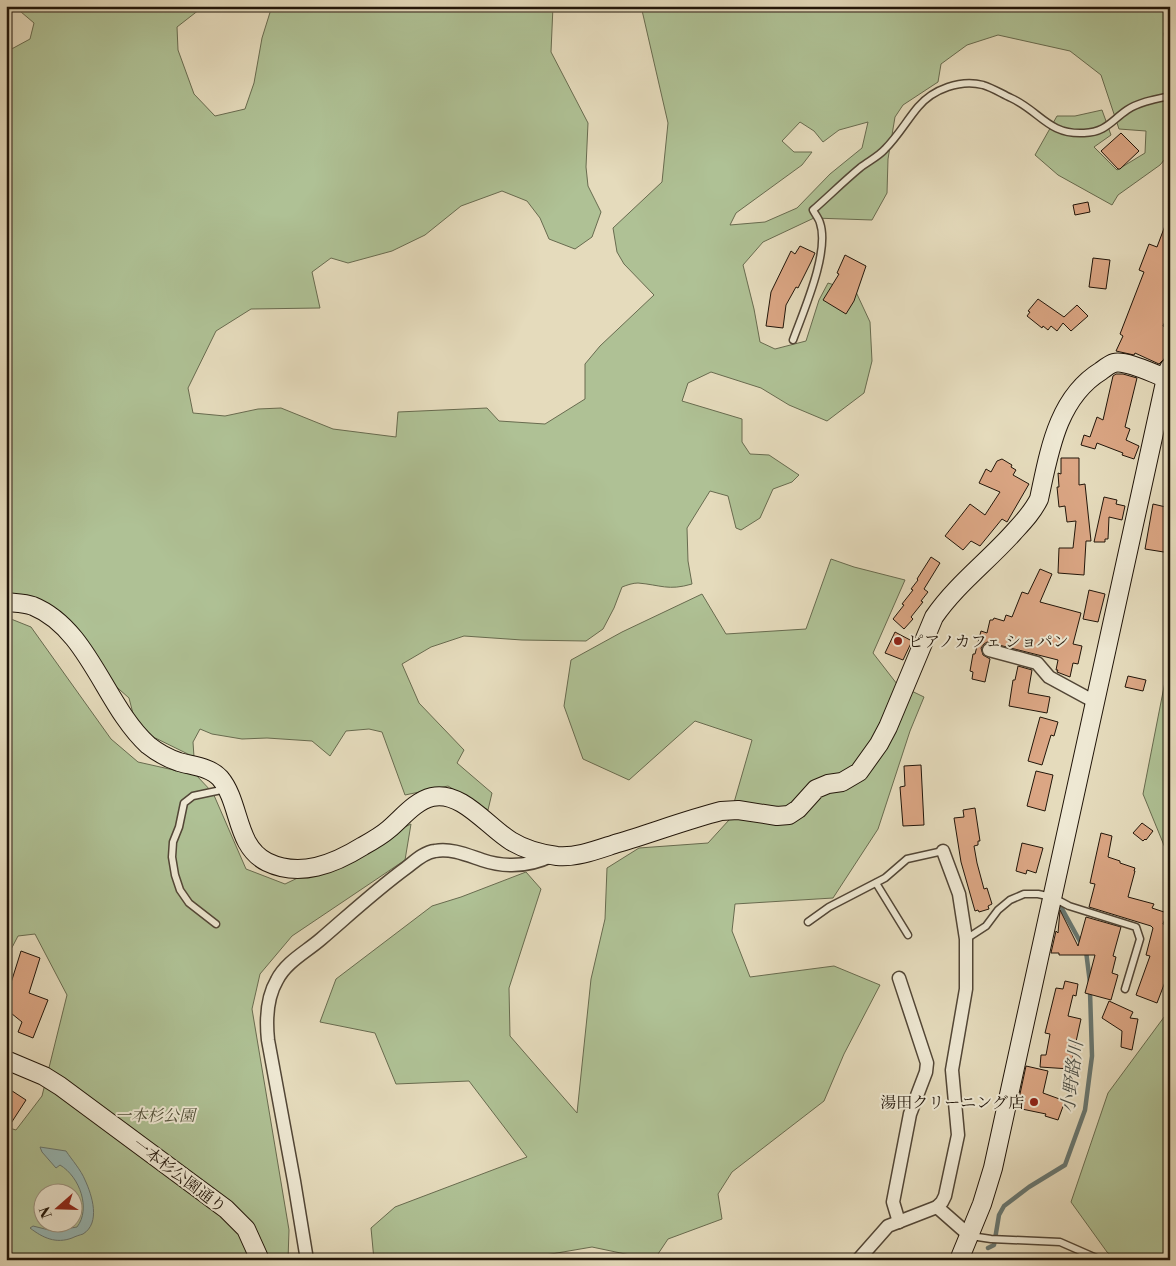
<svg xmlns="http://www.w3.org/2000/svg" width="1176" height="1266" font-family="'Libre Bodoni','Noto Serif JP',serif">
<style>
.green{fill:#afc195;stroke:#686b4f;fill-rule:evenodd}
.water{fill:#97b9b7;stroke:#687771}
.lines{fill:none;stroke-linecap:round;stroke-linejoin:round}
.stream{stroke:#687771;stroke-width:4.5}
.building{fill:#dba684;stroke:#211509}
.lane-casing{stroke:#524636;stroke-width:9}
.street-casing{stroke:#524636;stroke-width:15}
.secondary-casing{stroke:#211509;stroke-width:20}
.lane{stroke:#eee8d3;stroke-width:6}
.street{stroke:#eee8d3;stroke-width:12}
.secondary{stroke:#eee8d3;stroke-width:18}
.poi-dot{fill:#8f2418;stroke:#eee8d3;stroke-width:2}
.labels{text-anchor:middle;stroke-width:4;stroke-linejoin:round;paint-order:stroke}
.poi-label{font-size:16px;fill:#211509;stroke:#eee8d3;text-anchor:start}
.park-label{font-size:16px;font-style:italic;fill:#53513a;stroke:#eee8d3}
.street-label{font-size:16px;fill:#211509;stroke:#eee8d3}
.water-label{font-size:18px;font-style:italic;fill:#4a4e46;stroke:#eee8d3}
</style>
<rect width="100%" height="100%" fill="#e5dbbc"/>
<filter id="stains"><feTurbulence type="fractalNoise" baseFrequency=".004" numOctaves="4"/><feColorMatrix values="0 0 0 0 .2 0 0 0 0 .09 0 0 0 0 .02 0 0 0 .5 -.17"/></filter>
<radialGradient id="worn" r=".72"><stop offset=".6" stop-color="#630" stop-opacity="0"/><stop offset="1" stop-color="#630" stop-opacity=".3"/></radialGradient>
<g class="green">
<path d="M14,6H204L177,27L178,50L194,94L215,116L245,109L254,83L262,38L272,6H553L551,52L588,123L586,167L588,186L601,212L592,237L575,249L549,239L540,218L527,201L502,191L461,206L425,235L392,251L348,263L331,258L312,272L320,308L251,309L216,331L188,388L193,413L225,416L258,409L281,408L333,429L396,437L398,412L487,408L499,421L545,424L585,399V364L600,346L654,295L624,264L617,252L613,228L662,182L668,123L641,6H1170V24L1164,33L1168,68L1170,72V153L1160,165L1118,195L1112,205L1058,175L1035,155L1057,116H1075L1102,110L1111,135L1094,147L1117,170L1145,153L1146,131L1119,129L1101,75L1070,51L998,35L967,45L941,64L938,82L903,105L895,117L888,159L887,193L872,220L814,218L763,242L743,265L754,309L760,342L775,349L806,341L819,300L828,283L856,292L870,322L872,361L864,393L827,421L789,405L761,388L711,372L688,383L682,401L742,419V442L750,454L769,455L799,475L792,482L773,489L760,518L741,530L736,528L728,496L710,491L687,528L688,561L692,584C668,591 661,585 638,583C633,583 627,585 622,587L614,608L603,629L586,641L522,640L464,636L431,647L402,664L419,703L464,750L457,763L492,793L488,810L448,786L405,795L382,732L369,729L346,731L330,756L312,741L267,738L242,739L212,734L200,729L193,742L194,757L137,729L129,698L102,674L75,635L6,598V52L30,39L34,23ZM800,122L814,131L823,142L839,130L868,122L862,148L830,174L797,208L765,222L730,225L736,213L802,165L812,152H794L782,141Z"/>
<path d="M831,559L854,567L905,580L873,653L897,684L924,697L910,731L878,829L833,898L735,904L732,931L750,977L834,966L880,985L844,1054L824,1101L732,1172L718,1194L722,1219L668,1239L654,1260L592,1247L516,1260H374L371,1228L395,1207L527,1157L469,1081L396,1084L375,1033L320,1022L336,979L432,906L461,897L526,872L541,889L509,988L510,1036L577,1113L591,979L605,919L607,868L639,848L708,843L729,820L752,740L695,721L629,780L583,759L564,706L571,660L622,632L702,594L726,634L806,629Z"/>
<path d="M6,617L31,627L111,739L138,762L196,775L213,793L246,869L285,884L411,824L405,860L292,936L260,974L252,1009L289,1230L288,1260H6V1127L16,1130L42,1096L67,995L35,934L18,936L6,959ZM42,1194H72V1224H42Z"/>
<path d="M1170,656V860L1143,794Z"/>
<path d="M1170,1009V1260H1116L1107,1252L1071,1202L1108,1093Z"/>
</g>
<path class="water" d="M40,1147L66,1151C72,1160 81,1170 85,1180C92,1195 101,1223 83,1234C80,1235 76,1236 72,1238C56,1244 43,1238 30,1228L33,1226L53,1231L77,1227C91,1209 80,1177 60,1165L56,1168L42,1152Z"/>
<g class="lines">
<g class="stream">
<path d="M1061,907L1082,945"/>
<path d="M1086,951L1090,983"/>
<path d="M988,1248L994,1245L999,1215L1004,1206L1029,1187L1065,1165L1085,1110L1092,1056L1090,991"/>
</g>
</g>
<g class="building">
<path d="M1121,133L1139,151L1120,169H1118L1101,151Z"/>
<path d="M1088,202L1090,212L1075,215L1073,205Z"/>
<path d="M1169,215L1170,311L1163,326L1170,329V346L1164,359L1159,364L1135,353L1134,355L1116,351L1123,336L1120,334L1144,272L1139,270L1149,244L1157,247Z"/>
<path d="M800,246L815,253L811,262L798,288L796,287L786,305L783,328L766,326L771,292L791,251L795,254Z"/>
<path d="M845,255L866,266L854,301L846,314L823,300L839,274L837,273Z"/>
<path d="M1093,258L1110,260L1106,289L1089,287Z"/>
<path d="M1038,299L1064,317L1077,305L1088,316L1071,331L1063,323L1057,331L1051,326L1048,330L1043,326L1042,328L1027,316L1030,312L1028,311Z"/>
<path d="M1116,374H1123L1137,378L1125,427L1130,429L1126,440L1139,446L1134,459L1122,455L1123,453L1097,443L1095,449L1081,445L1084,435L1090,437L1097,417L1103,420L1113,376Z"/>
<path d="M1061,458H1079V485L1085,484L1091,541H1086L1084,575L1058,573L1059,548H1073L1076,521L1067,522L1065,506L1059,507L1057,487H1059L1058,473L1061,474Z"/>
<path d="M1002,459L1012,465L1011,467L1016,470L1013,475L1029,484L1007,522L1002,519L980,546L971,541L963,550L945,536L970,504L985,515L1000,492L979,483L986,469L991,472L997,461Z"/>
<path d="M1104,497L1117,500L1116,504L1125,506L1122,520L1109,517L1108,539H1105V542H1094Z"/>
<path d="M1153,504L1170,508V553L1145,549Z"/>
<path d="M931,557L940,563L924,589L928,592L921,601L923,602L911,617L913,619L904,629L893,619L904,605L902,604L913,590L911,589L918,580L917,579Z"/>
<path d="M1040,569L1052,574L1040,602L1081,613L1073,644L1082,646L1078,664L1073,663L1070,677L1057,672L1058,670H1056L1058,660L987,642L984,644L981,648L983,655L990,659L985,682L972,679L973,672L970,671L973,654H975L981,631L987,633L990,620H993L994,618L1004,621L1006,615L1012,617L1022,592L1028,594Z"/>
<path d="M1089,590L1105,594L1098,622L1083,619Z"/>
<path d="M895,632L912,641L903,660L885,653Z"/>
<path d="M1018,666L1032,670L1028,693L1050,697L1047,713L1009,706L1013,680H1015Z"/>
<path d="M1128,676L1146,680L1143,691L1125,687Z"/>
<path d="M1040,717L1058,722L1054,736L1051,735L1042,765L1028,761Z"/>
<path d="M921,765L924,825L903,826L900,787L905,786L904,766Z"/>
<path d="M1036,771L1053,775L1045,811L1027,806Z"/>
<path d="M975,808L980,841H978V845L974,846L977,863L984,889L987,888L992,904L988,906L989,909L979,912L978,910L975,911L961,862L954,818L964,817L963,810Z"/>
<path d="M1142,823L1153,831L1146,840L1145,839L1143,841L1133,833Z"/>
<path d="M1101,833L1112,836L1108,857L1120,861V863L1135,868L1134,871H1135L1128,897L1154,904L1152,908L1167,913L1163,924L1170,926V984L1165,982L1157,1003L1136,995L1150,956L1146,955L1153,928L1151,926L1089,907L1095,884L1090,883Z"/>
<path d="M1022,843L1043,848L1036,873L1027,870L1026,874L1016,871Z"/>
<path d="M1060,910L1078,946L1086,917L1121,927L1113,956L1116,957L1112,973L1118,975L1111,1000L1085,993L1095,955H1059V953H1051L1056,931L1058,933Z"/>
<path d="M21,951L40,958L29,993L48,1000L33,1038L18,1032L22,1022L6,1009V990L10,986Z"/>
<path d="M1065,981L1078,984L1076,996L1073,995L1068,1016L1081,1019L1070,1069L1040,1067L1041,1055H1046L1050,1034L1045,1033L1056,988L1063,989Z"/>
<path d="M1109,1001L1133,1012L1130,1018L1138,1019L1132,1050L1121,1047L1122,1031L1102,1018Z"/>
<path d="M1026,1066L1048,1071L1043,1093L1065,1101L1058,1120L1045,1116L1046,1114L1017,1108Z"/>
<path d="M6,1087L26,1100L6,1131Z"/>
</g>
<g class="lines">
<g class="lane-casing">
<g id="lane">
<path d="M793,340C803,312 830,252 820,223C819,219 815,214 813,210C829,196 844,181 861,167C869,161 879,156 885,149C898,136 907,120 918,107C933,89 961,79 983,85C993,88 1002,94 1011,98C1040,111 1048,135 1084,133C1106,132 1111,121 1127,110C1139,102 1156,99 1170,96"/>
<path d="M876,883L908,935"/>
<path d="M808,922L829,907L885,878L907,859L943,851"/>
<path d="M216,924L189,903L180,890L175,875L172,857L173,842L179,827L184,803L193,796L226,789"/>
<path d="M966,939L986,926L998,910L1010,900L1024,894H1038L1052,897L1069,906L1136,927L1140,939L1125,989"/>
<path d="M971,1236L991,1239L1060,1242L1101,1260"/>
</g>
</g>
<g class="street-casing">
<g id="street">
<path d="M989,650L1037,663L1049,677L1095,702"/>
<path d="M937,1207L942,1202L945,1196L958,1135L952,1070L966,989V939L959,894L943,851"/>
<path d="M899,1222L893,1202L910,1114L926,1072L927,1063L899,978"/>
<path d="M307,1260L294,1181L268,1040C266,1021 267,997 277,980C286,962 306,952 321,939C349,915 376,890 406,868C414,862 424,852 435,851C451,848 467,855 482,860C506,868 531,866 553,855"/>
<path d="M858,1260L888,1226L937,1207L970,1236"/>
</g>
</g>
<g class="secondary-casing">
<g id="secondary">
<path d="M6,602C15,603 25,603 33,606C89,629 105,706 148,745C158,753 167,758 179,762C193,766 210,767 220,778C241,803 235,846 267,862C300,878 334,864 363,846C372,841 381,836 389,829C402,818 415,801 432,797C461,790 488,827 511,841C524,849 542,854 557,856C577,858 599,849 618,843C652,833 686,820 721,811L738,810L777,816L789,815L798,809L816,789L828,784L842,782L859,772L879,744L888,727L934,617C956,585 987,562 1013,533C1023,522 1032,513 1039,499C1049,453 1057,398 1101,371C1105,368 1110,364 1114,363C1126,360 1154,374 1166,378"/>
<path d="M6,1060L44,1076L60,1086L226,1209L246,1229L260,1260"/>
<path d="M959,1260L982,1204L993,1168L1166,378L1169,368"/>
</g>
</g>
<use href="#lane" class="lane"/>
<use href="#street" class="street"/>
<use href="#secondary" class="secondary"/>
</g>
<g class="poi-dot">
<circle cx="898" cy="641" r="5"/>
<circle cx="1034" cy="1102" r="5"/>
</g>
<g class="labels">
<g class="poi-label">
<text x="908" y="647">ピアノカフェ ショパン</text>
<text x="1024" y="1108" text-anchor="end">湯田クリーニング店</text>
</g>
<g class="park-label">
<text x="155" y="1121">一本杉公園</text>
</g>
<g class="street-label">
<text transform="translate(180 1175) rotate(37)" y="6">一本杉公園通り</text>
</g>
<g class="water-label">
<text transform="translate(1072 1077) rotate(-83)" y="6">小野路川</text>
</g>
</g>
<rect width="1176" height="1266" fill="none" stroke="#e5dbbc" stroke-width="25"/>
<rect x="8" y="8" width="1161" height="1251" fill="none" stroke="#211509" stroke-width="2.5"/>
<rect x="12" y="12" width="1151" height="1241" fill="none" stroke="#211509"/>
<g transform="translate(58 1208) rotate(250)"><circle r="24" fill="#eee8d3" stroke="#9c9482"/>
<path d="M0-4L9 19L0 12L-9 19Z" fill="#8f2418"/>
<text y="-8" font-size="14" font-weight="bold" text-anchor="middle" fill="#211509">N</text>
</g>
<rect width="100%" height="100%" filter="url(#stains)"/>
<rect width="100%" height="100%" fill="url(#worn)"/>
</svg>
